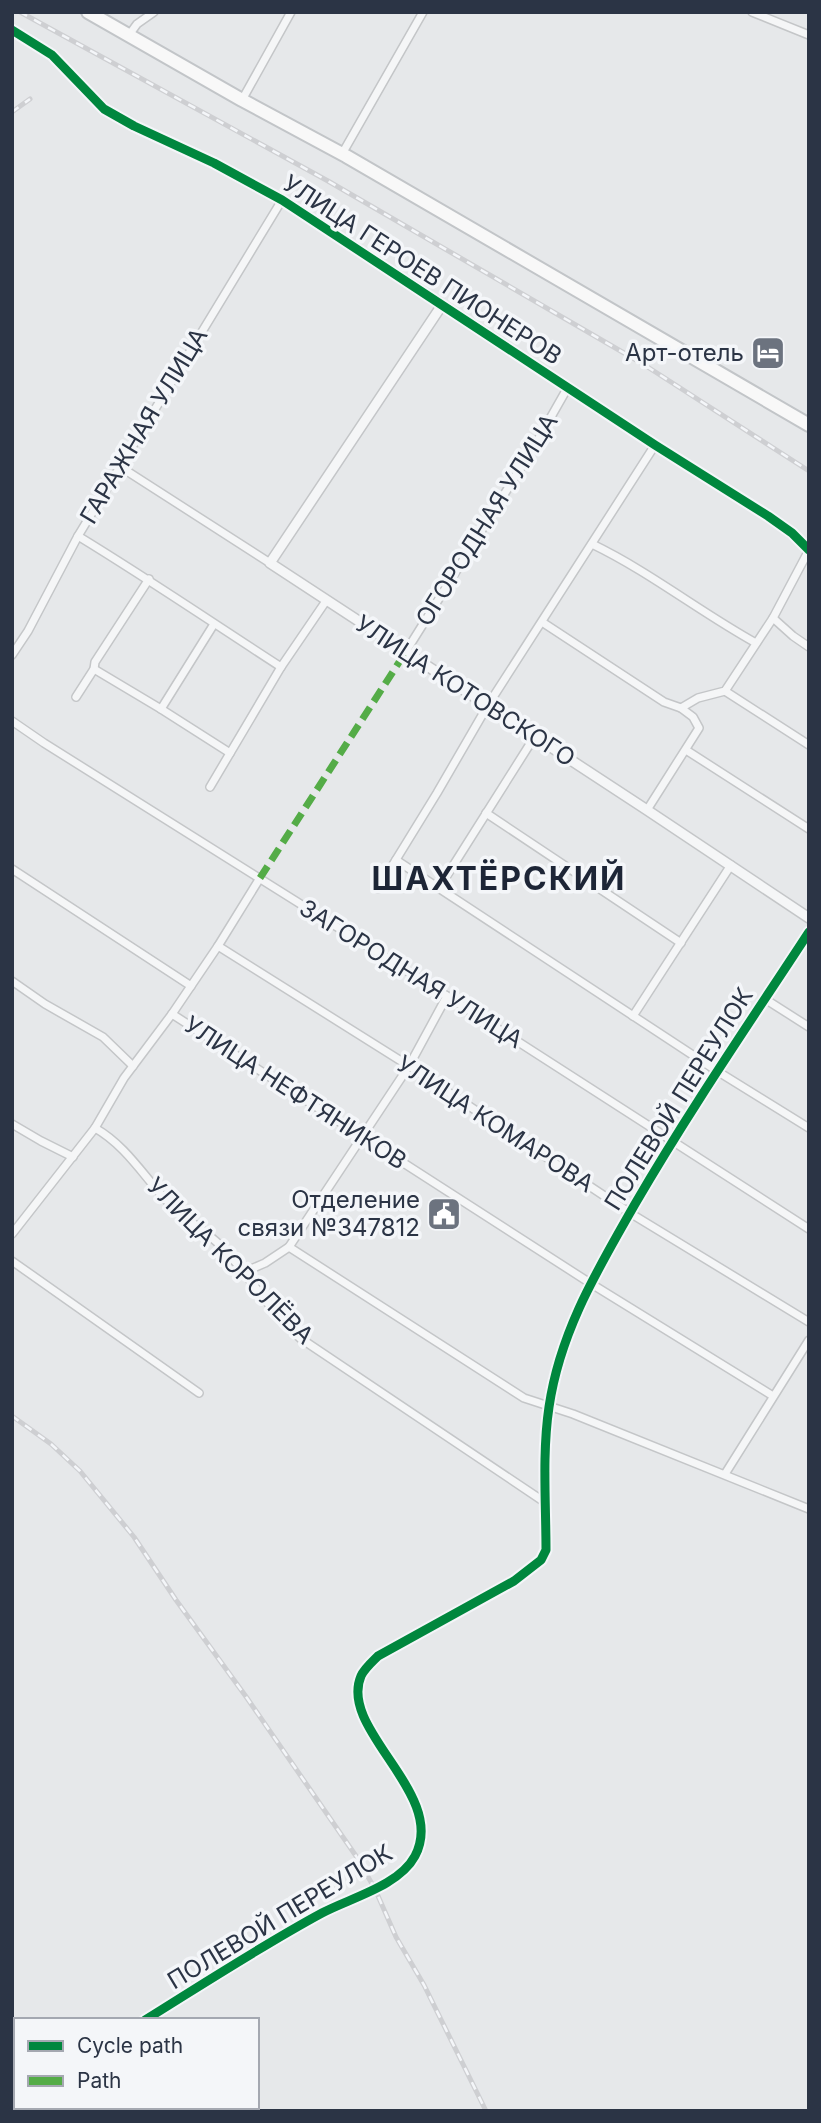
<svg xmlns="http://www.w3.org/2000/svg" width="821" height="2123" font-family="Inter,sans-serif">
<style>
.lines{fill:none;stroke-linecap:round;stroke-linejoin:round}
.minor-casing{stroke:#c4c6c8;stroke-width:10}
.tertiary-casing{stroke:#c4c6c8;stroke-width:12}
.primary-casing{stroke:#c2c5c8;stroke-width:16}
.minor{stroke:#f5f6f7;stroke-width:7}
.tertiary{stroke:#f5f6f7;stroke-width:9}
.primary{stroke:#f8f8f8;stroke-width:12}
.rail-casing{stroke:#cecfd2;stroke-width:5}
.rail{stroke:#f4f6f9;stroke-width:2.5;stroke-dasharray:8;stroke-linecap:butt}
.quiet{stroke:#54ac47;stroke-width:7;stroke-dasharray:14 7;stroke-linecap:butt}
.cycleway-casing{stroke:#f4f6f9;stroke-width:13}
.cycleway{stroke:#00873e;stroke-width:9}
.labels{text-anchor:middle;stroke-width:7;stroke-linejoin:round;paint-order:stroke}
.street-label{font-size:24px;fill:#2b3445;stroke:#f4f6f9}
.poi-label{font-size:24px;fill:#2b3445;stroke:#f4f6f9;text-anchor:end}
.district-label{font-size:32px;font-weight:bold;letter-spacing:2px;fill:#1d2536;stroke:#f4f6f9}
</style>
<rect width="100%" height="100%" fill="#e6e8ea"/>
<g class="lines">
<g class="minor-casing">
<g id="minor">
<path d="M752,12L809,35"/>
<path d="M129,35L137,24L154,12"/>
<path d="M242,100L291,12"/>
<path d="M342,154L423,12"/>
<path d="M442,305C513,351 584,399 655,446C707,479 765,507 809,550"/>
<path d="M119,466L270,563"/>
<path d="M78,536C147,578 213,623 281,667"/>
<path d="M592,544C650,572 700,612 756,643"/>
<path d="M773,618L793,636L809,647"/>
<path d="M542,622L664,702L681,708"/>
<path d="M405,653L535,445L568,387"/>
<path d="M12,655L28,631L78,536L282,200"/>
<path d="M94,669L161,709L230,753"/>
<path d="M725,691L809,745"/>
<path d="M76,697L94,669L95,662L149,579"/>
<path d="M161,709L214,624"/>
<path d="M12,721L44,743L447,996L809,1229"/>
<path d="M686,750L809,829"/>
<path d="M210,787L281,667L326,601"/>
<path d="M647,810L699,728L693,717L681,708L698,698L725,691L773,618L809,550"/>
<path d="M486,813L681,943"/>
<path d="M396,860L717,1071L809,1128"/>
<path d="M12,869L191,986"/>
<path d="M439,888L535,736"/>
<path d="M378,889L437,793L488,705L655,445"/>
<path d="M218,946L409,1066L630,1213L809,1322"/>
<path d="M12,981L45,1004L103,1037L133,1066"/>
<path d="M765,999L809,1027"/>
<path d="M172,1014L590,1283L773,1396"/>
<path d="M633,1016L731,865"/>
<path d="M12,1124L41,1141L73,1157"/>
<path d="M95,1128C125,1145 143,1175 166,1200C182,1217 203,1229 220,1245C249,1274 269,1311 300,1338L546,1503"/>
<path d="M12,1234L95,1128L124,1078L172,1014L218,946L260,878"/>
<path d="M289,1247L524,1398L573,1414L809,1509"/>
<path d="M12,1261L199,1393"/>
<path d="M244,1272L265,1263L289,1247L409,1066L447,996"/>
<path d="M725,1474L809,1340"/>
</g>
</g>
<g class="tertiary-casing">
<g id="tertiary">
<path d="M12,30L52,55L104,109L134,126L214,163L282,200L442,305L270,563L647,810L809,918"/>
<path d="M145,2020C203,1984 261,1946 322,1913C350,1898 399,1886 415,1856C448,1794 338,1730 361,1676C364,1669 372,1662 378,1656L514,1581L541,1560L546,1550C546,1503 542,1454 549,1407C560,1331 598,1269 635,1204C689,1111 750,1022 809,932"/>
<path d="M12,2105L16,2102"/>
</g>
</g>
<g class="primary-casing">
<path id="primary" d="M88,12L242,100L346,156L809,425"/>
</g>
<use href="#minor" class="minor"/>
<use href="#tertiary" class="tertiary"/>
<use href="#primary" class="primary"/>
<g class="rail-casing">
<g id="rail">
<path d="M20,12L328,181L643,364L809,471"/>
<path d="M12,112L30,99"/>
<path d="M12,1416L51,1444L80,1471L134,1537L176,1600L247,1698L356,1856L375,1889L396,1937L424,1985L486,2111"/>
</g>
</g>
<use href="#rail" class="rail"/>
<path class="quiet" d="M260,878L405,653"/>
<g class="cycleway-casing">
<g id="cycleway">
<path d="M12,30L52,55L104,109L134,126L214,163L282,200L655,445L768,516L792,533L809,550"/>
<path d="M145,2020C203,1984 261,1946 322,1913C350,1898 399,1886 415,1856C448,1794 338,1730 361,1676C364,1669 372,1662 378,1656L514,1581L541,1560L546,1550C546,1503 542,1454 549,1407C560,1331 598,1269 635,1204C689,1111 750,1022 809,932"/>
</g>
</g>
<use href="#cycleway" class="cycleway"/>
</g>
<defs>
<g id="hotel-square" transform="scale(1.75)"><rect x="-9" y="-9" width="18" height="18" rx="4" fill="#6c737f" stroke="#f4f6f9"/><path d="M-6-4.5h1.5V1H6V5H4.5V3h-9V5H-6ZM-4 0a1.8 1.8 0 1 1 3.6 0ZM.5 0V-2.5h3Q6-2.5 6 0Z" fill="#fff"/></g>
<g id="civic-square" transform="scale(1.75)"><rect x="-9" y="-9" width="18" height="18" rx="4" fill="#6c737f" stroke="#f4f6f9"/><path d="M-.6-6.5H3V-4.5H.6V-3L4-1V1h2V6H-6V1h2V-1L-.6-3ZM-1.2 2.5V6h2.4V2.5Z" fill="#fff"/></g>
</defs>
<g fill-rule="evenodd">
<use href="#hotel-square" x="768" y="353"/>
<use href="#civic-square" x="444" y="1214"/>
</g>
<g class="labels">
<g class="street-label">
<text transform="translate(422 270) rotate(33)" y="8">УЛИЦА ГЕРОЕВ ПИОНЕРОВ</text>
<text transform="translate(144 426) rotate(-59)" y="8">ГАРАЖНАЯ УЛИЦА</text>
<text transform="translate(487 520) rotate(-58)" y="8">ОГОРОДНАЯ УЛИЦА</text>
<text transform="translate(465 691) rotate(33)" y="8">УЛИЦА КОТОВСКОГО</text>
<text transform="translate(411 974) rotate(32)" y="8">ЗАГОРОДНАЯ УЛИЦА</text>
<text transform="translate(295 1093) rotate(33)" y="8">УЛИЦА НЕФТЯНИКОВ</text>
<text transform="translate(679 1099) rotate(-58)" y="8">ПОЛЕВОЙ ПЕРЕУЛОК</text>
<text transform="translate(495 1124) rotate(33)" y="8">УЛИЦА КОМАРОВА</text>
<text transform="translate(230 1261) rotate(45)" y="8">УЛИЦА КОРОЛЁВА</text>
<text transform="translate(280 1917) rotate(-31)" y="8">ПОЛЕВОЙ ПЕРЕУЛОК</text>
</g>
<g class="poi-label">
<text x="744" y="361">Арт-отель</text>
<text x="420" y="1208">Отделение<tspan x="420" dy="28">связи №347812</tspan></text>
</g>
<g class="district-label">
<text x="499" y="890">ШАХТЁРСКИЙ</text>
</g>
</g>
<rect width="821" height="2123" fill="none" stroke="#2b3445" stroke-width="28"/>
<rect x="14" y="2018" width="245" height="91" fill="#f4f6f9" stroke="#a4a8b1" stroke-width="2"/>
<rect x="28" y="2041" width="35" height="10" fill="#00873e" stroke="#a4a8b1" stroke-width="2"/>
<text x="77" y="2053" font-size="21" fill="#2b3445">Cycle path</text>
<rect x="28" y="2076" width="35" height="10" fill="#54ac47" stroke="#a4a8b1" stroke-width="2"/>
<text x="77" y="2088" font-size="21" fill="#2b3445">Path</text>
</svg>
